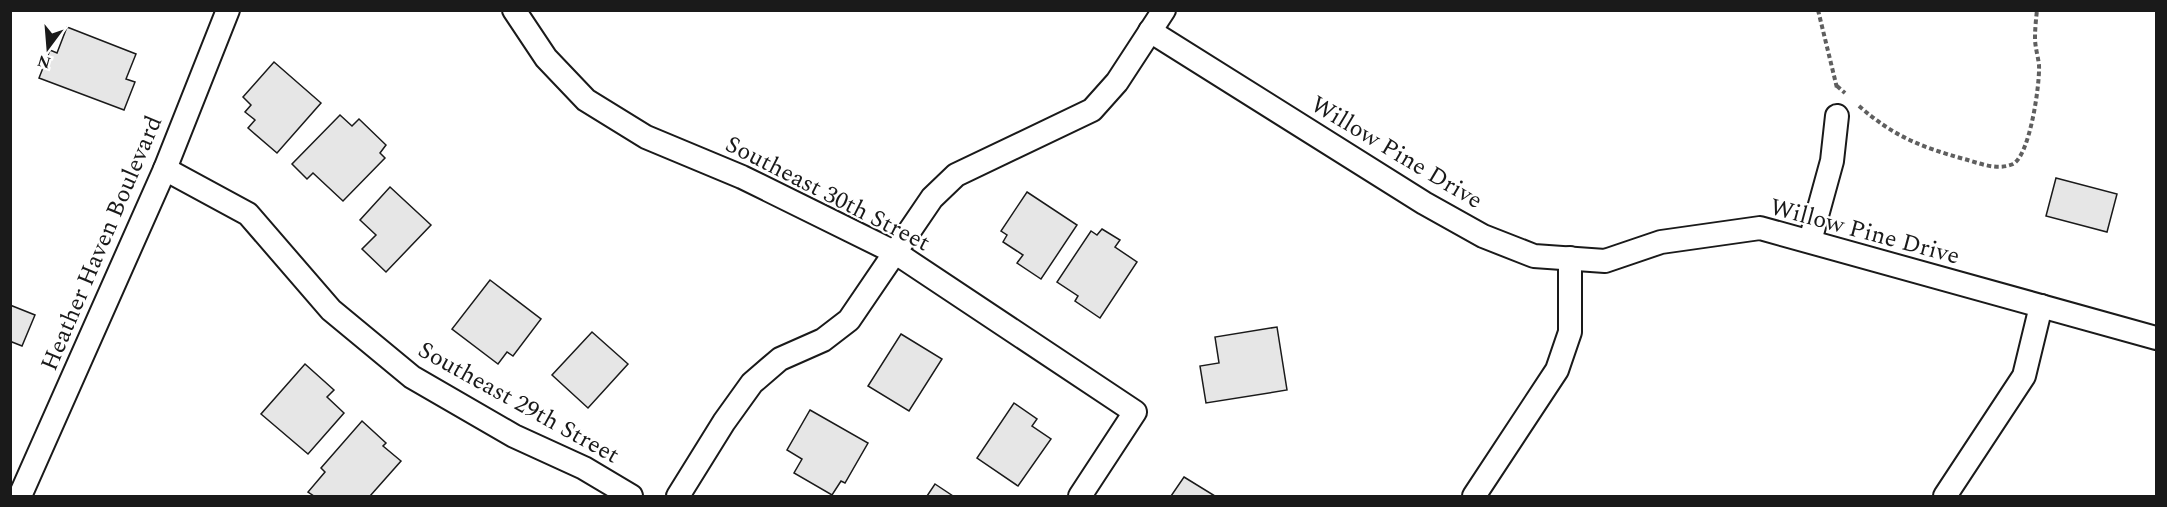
<svg xmlns="http://www.w3.org/2000/svg" width="2167" height="507" font-family="Spectral,serif">
<style>
.building{fill:#e6e6e6;stroke:#1a1a1a;stroke-width:1.5}
.lines{fill:none;stroke-linecap:round;stroke-linejoin:round}
.street-casing{stroke:#1a1a1a;stroke-width:26}
.path{stroke:#5f5f5f;stroke-width:4;stroke-dasharray:4.5 3;stroke-linecap:butt}
.street{stroke:#fff;stroke-width:22}
.labels{text-anchor:middle;stroke-width:4.5;stroke-linejoin:round;paint-order:stroke}
.street-label{font-size:24px;fill:#1a1a1a;stroke:#fff}
</style>
<rect width="100%" height="100%" fill="#fff"/>
<g class="building">
<path d="M67,27L136,54L126,79L135,82L124,110L39,78L50,50L57,53Z"/>
<path d="M274,62L321,103L277,153L248,128L255,120L245,112L251,105L243,97Z"/>
<path d="M340,115L352,126L359,119L386,145L380,153L385,158L343,201L313,173L307,179L292,164Z"/>
<path d="M2056,178L2117,194L2107,232L2046,216Z"/>
<path d="M390,187L431,225L386,272L362,249L376,235L360,220Z"/>
<path d="M1027,192L1077,225L1041,279L1017,263L1023,255L1003,242L1007,235L1001,231Z"/>
<path d="M1102,229L1120,240L1115,247L1137,262L1100,318L1075,301L1078,296L1057,282L1091,231L1097,235Z"/>
<path d="M490,280L541,319L513,356L507,352L498,364L452,329Z"/>
<path d="M10,305L35,315L22,346L12,342L10,346Z"/>
<path d="M1277,327L1287,390L1206,403L1200,366L1219,363L1215,337Z"/>
<path d="M592,332L628,364L588,408L552,375Z"/>
<path d="M901,334L942,359L909,411L868,386Z"/>
<path d="M305,364L334,390L327,397L344,413L308,454L261,414Z"/>
<path d="M1014,403L1037,419L1032,426L1051,439L1018,486L977,458Z"/>
<path d="M810,410L868,443L845,483L841,481L832,495L794,473L802,459L787,450Z"/>
<path d="M362,421L386,443L383,446L401,461L370,496H314L308,492L325,472L321,468Z"/>
<path d="M1184,477L1215,496H1171Z"/>
<path d="M935,484L953,496H927Z"/>
</g>
<g class="lines">
<g class="street-casing">
<g id="street">
<path d="M514,10L546,58L586,100L646,137L742,177L896,253L1135,412L1080,496"/>
<path d="M1150,31L1424,203L1483,236L1534,256L1605,261L1661,242L1760,228L2156,338"/>
<path d="M165,169L248,214L331,310L412,377L514,436L584,468L631,496"/>
<path d="M1810,241L1832,161L1837,116"/>
<path d="M20,496L165,169L228,10"/>
<path d="M678,496L724,422L752,383L780,359L823,340L849,320L932,198L956,175L1092,110L1117,82L1164,10"/>
<path d="M1474,496L1557,370L1570,332V258"/>
<path d="M1945,496L2024,376L2041,306"/>
</g>
</g>
<g class="path">
<path d="M1818,10L1837,88"/>
<path d="M1837,86L1845,93"/>
<path d="M1859,106C1893,136 1921,147 1964,159C1979,163 1997,171 2013,164C2030,155 2040,84 2039,65C2038,56 2035,47 2035,38C2035,29 2036,19 2037,10"/>
</g>
<use href="#street" class="street"/>
</g>
<g class="labels">
<g class="street-label">
<text transform="translate(1397 152) rotate(31)" y="8">Willow Pine Drive</text>
<text transform="translate(828 193) rotate(27)" y="8">Southeast 30th Street</text>
<text transform="translate(1865 231) rotate(15)" y="8">Willow Pine Drive</text>
<text transform="translate(101 243) rotate(-67)" y="8">Heather Haven Boulevard</text>
<text transform="translate(519 402) rotate(29)" y="8">Southeast 29th Street</text>
</g>
</g>
<rect width="2167" height="507" fill="none" stroke="#1a1a1a" stroke-width="24"/>
<g transform="translate(48 48) rotate(196)" stroke="#ffffff" stroke-width="4.5" paint-order="stroke">
<path d="M0-4.5L10 22L0 15L-10 22Z" fill="#1a1a1a"/>
<text y="-9" font-size="16" font-weight="bold" text-anchor="middle" fill="#1a1a1a">N</text>
</g>
</svg>
